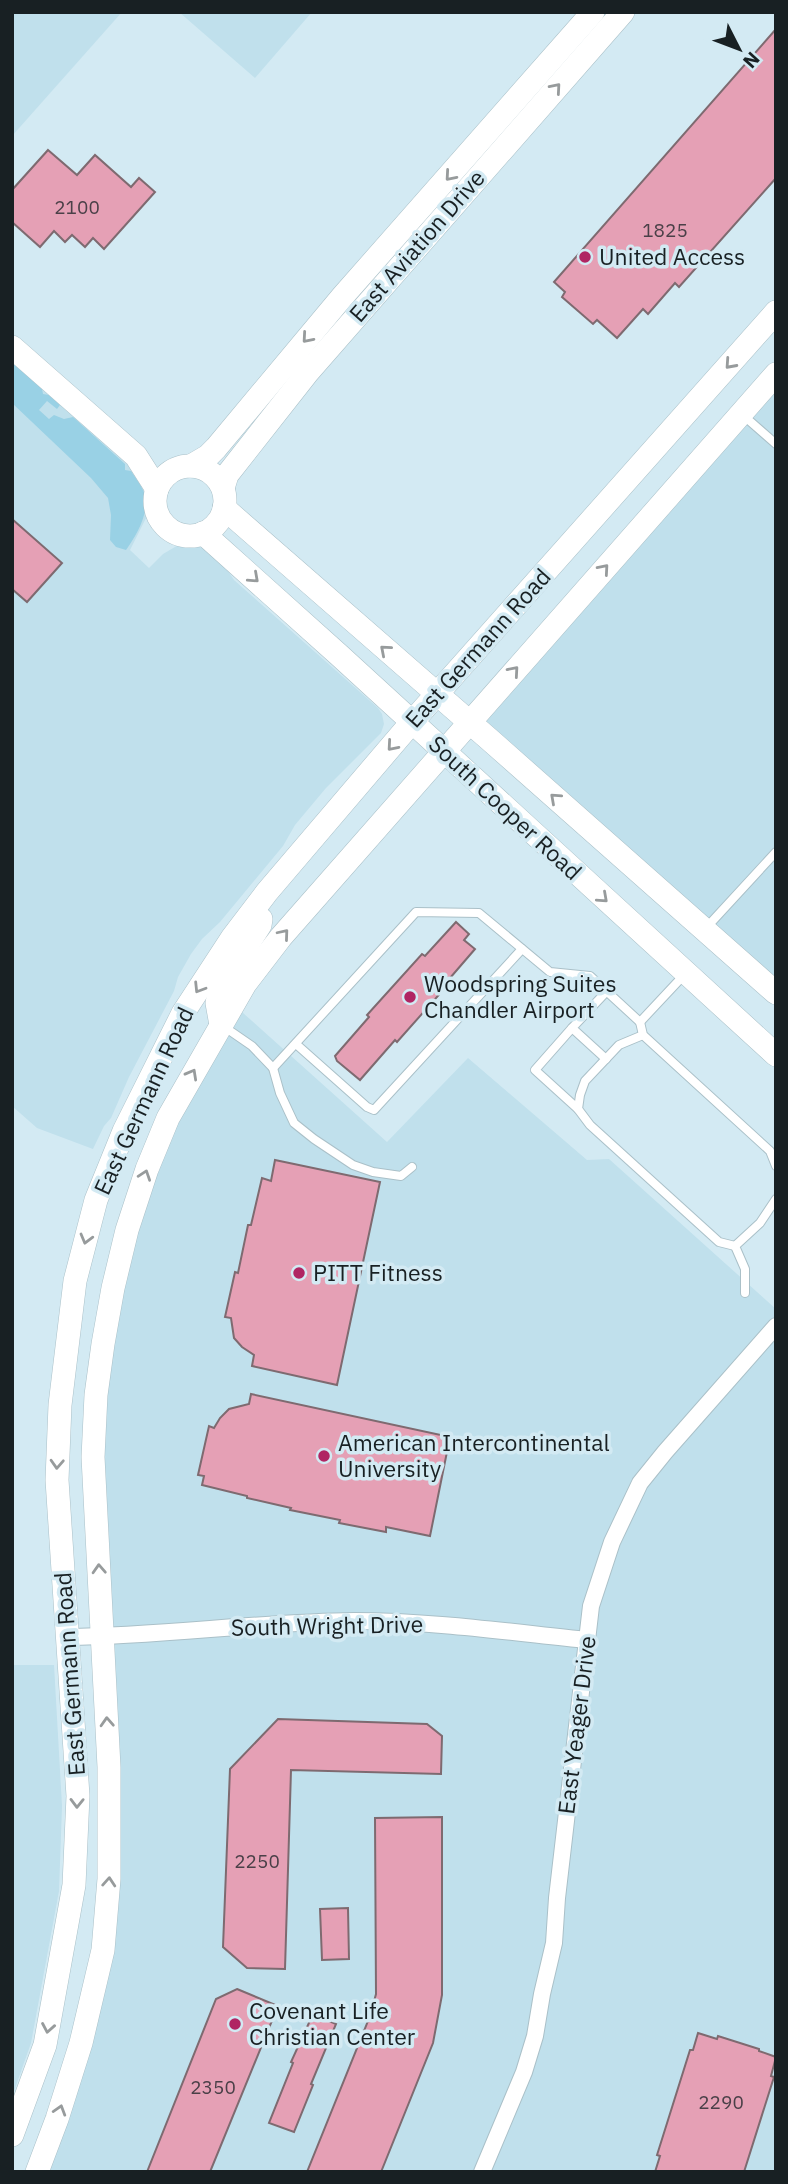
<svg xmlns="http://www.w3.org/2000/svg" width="788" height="2184" font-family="'IBM Plex Sans',sans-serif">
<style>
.built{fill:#c0e0ec}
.green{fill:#99d1e5}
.building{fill:#e5a0b5;stroke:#7e6a70;stroke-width:2}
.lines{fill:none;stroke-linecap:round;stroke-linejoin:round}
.lane-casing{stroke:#aac0c8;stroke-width:10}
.street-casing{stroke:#aac0c8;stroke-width:18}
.secondary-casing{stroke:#aac0c8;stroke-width:24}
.lane{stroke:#fff;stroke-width:8}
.street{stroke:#fff;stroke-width:16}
.secondary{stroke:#fff;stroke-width:23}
.oneway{stroke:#979b9c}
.poi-dot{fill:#b02563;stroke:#d3eaf3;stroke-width:2.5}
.labels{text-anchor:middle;stroke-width:7;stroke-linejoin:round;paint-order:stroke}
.number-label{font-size:19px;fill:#4b4048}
.street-label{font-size:23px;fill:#182023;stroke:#d3eaf3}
.poi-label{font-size:23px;fill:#182023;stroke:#d3eaf3;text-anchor:start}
</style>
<rect width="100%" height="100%" fill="#d3eaf3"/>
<g class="built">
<path d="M12,12H122L12,136Z"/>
<path d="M179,12H312L255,78Z"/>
<path d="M12,360L137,473L146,485L149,499L147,516L130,550L149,568L163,554L180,544L195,545L207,550L224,565L234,580L378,708L382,714L384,724L381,733L326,788L295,825L283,846L220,922L202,939L191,954L178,977L174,991L129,1077L111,1118L104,1126L93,1149L37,1128L12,1106Z"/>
<path d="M776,375V993L470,723Z"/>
<path d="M233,1004L387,1142L468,1058L587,1160L609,1159L776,1309V2172H37L104,1935L93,1457L127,1230Z"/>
<path d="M12,1665H54L62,1806L59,1891L31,2043L12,2097Z"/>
</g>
<path class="green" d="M12,362L42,389L43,394L49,395L60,405L57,409L47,401L39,410L49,419L54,415L64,419L73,417L125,464V470L131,471C135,477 140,484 143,490C152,509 137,535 126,550L116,547L110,540L111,515L108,498L91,478L12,403Z"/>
<g class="building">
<path d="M776,29V178L679,287L675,283L648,314L643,309L617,338L597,320L593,324L562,297L565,292L554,282Z"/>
<path d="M48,150L77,175L95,155L131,187L139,178L155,192L104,249L93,238L85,247L72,235L65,242L54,231L40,247L12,222V190Z"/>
<path d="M12,519L62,563L27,602L12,589Z"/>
<path d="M456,922L469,934L464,940L475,949L450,978L452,980L397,1042L395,1040L360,1080L337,1061L335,1056L369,1017L367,1015L422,954L425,956Z"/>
<path d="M275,1160L380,1182L337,1385L252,1366L254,1355L242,1347L234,1338L231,1318L225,1317L235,1272L238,1273L248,1225H251L262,1178L271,1181Z"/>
<path d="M251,1394L450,1437L430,1536L386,1527V1532L339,1523L340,1520L290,1510L291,1508L247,1498V1496L202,1485L204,1476L198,1475L209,1426L214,1428L220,1418L229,1409L249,1404Z"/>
<path d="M278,1719L427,1724L442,1736L441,1774L291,1770L285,1969L247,1968L223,1947L230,1769Z"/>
<path d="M442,1817V1995L433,2043L381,2172H307L370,2016L376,1994L375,1818Z"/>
<path d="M348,1908L349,1959L322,1960L320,1909Z"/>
<path d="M237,1989L278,2006L210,2172H147L216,1999Z"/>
<path d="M313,2014L336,2024L311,2084L313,2085L294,2132L269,2123L293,2063L291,2062Z"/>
<path d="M698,2033L717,2039L718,2036L759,2049V2051L776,2057L771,2076L774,2077L744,2172H655L660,2156L657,2155L690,2050H693Z"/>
</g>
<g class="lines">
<g class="lane-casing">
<g id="lane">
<path d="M744,416L776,444"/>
<path d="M706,928L776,852"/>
<path d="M640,1022L643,1035L770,1151L776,1166"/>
<path d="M223,1026L252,1046L273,1068L280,1093L294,1123L314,1139L353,1165L373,1172L401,1176L412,1167"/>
<path d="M572,1028L535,1070L578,1109"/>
<path d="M643,1035L619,1045L585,1081L580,1095L578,1109L590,1125L719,1242L735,1246"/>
<path d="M296,1044L367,1107L374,1110L522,949"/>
<path d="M606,1059L572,1028L607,991"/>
<path d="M273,1068L416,912L479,913L550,972L590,976L640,1022L684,975"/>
<path d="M745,1293V1269L735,1246L760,1223L776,1199"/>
</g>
</g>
<g class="street-casing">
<g id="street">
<path d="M68,1637C163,1636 258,1622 354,1621C432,1621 509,1632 587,1640"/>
<path d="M482,2172L524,2072L535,2036L542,1994L554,1943L557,1898L591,1606L612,1542L640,1483L665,1452L776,1326"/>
</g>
</g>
<g class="secondary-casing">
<g id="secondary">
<path d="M12,347L136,456L157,489"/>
<path d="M191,466L208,456L216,448L342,297L593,12"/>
<circle cx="190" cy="501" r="35"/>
<path d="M223,488L227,475L308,372L623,12"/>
<path d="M224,508L490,740L776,993"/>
<path d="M203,533L339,655L776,1055"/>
<path d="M221,1025L217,1003L221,986L260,925L261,919"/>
<path d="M12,2135L45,2045L74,1885L78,1796L57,1480L60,1405L75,1281L96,1200L124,1131L183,1013L232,938L267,892L412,722L776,312"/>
<path d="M37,2172L57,2119L81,2043L103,1950L109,1879V1767L93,1457L96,1395L103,1344L113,1288L127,1230L147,1169L168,1118L245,984L281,937L776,374"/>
</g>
</g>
<use href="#lane" class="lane"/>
<use href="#street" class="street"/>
<use href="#secondary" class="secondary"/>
</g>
<defs><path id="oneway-chevron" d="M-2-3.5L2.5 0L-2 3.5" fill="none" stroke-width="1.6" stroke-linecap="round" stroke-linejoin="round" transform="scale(1.75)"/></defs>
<g class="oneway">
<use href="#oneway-chevron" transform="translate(556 88) rotate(-49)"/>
<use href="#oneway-chevron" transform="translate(450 176) rotate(131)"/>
<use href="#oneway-chevron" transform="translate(307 338) rotate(131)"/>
<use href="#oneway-chevron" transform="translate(730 364) rotate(132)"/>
<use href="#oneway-chevron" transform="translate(604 569) rotate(-49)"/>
<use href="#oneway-chevron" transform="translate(254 578) rotate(42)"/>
<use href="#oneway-chevron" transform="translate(385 650) rotate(-139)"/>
<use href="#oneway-chevron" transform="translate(514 671) rotate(-49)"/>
<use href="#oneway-chevron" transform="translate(392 746) rotate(131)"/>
<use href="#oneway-chevron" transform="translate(555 798) rotate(-138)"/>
<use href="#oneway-chevron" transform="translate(603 898) rotate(42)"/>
<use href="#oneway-chevron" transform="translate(284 934) rotate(-50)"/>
<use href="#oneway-chevron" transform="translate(199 988) rotate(122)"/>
<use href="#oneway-chevron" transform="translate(192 1074) rotate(-61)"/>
<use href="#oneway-chevron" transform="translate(145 1175) rotate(-71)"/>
<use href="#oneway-chevron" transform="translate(86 1239) rotate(105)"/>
<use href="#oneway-chevron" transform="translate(57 1464) rotate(93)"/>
<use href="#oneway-chevron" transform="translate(99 1569) rotate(-93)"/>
<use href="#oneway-chevron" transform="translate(107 1722) rotate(-93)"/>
<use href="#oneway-chevron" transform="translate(77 1803) rotate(91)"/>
<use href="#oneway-chevron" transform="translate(109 1882) rotate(-86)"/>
<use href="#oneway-chevron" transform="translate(48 2028) rotate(100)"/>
<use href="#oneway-chevron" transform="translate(60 2110) rotate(-73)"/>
</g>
<g class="poi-dot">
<circle cx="585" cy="257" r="7"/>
<circle cx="410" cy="997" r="7"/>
<circle cx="299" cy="1273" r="7"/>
<circle cx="324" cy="1456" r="7"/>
<circle cx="235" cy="2024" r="7"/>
</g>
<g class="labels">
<g class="number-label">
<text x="77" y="214">2100</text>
<text x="665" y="237">1825</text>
<text x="257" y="1868">2250</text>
<text x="213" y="2094">2350</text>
<text x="721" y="2109">2290</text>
</g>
<g class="street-label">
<text transform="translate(417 246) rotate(-49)" y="8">East Aviation Drive</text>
<text transform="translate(478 648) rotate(-48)" y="8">East Germann Road</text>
<text transform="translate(505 808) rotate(43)" y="8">South Cooper Road</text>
<text transform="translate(144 1101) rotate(-65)" y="8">East Germann Road</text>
<text transform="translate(327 1626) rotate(-1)" y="8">South Wright Drive</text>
<text transform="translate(70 1674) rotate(-94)" y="8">East Germann Road</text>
<text transform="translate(577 1725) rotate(-83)" y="8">East Yeager Drive</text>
</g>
<g class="poi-label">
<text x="599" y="265">United Access</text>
<text x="424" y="992">Woodspring Suites<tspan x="424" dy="26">Chandler Airport</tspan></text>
<text x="313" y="1281">PITT Fitness</text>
<text x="338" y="1451">American Intercontinental<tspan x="338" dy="26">University</tspan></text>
<text x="249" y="2019">Covenant Life<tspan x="249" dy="26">Christian Center</tspan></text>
</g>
</g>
<rect width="788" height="2184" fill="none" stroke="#182023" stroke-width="28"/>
<g transform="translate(739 49) rotate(132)" stroke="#d3eaf3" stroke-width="5" paint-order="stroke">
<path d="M0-5L12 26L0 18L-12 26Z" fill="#182023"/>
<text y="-10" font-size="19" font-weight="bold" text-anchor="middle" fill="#182023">N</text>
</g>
</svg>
